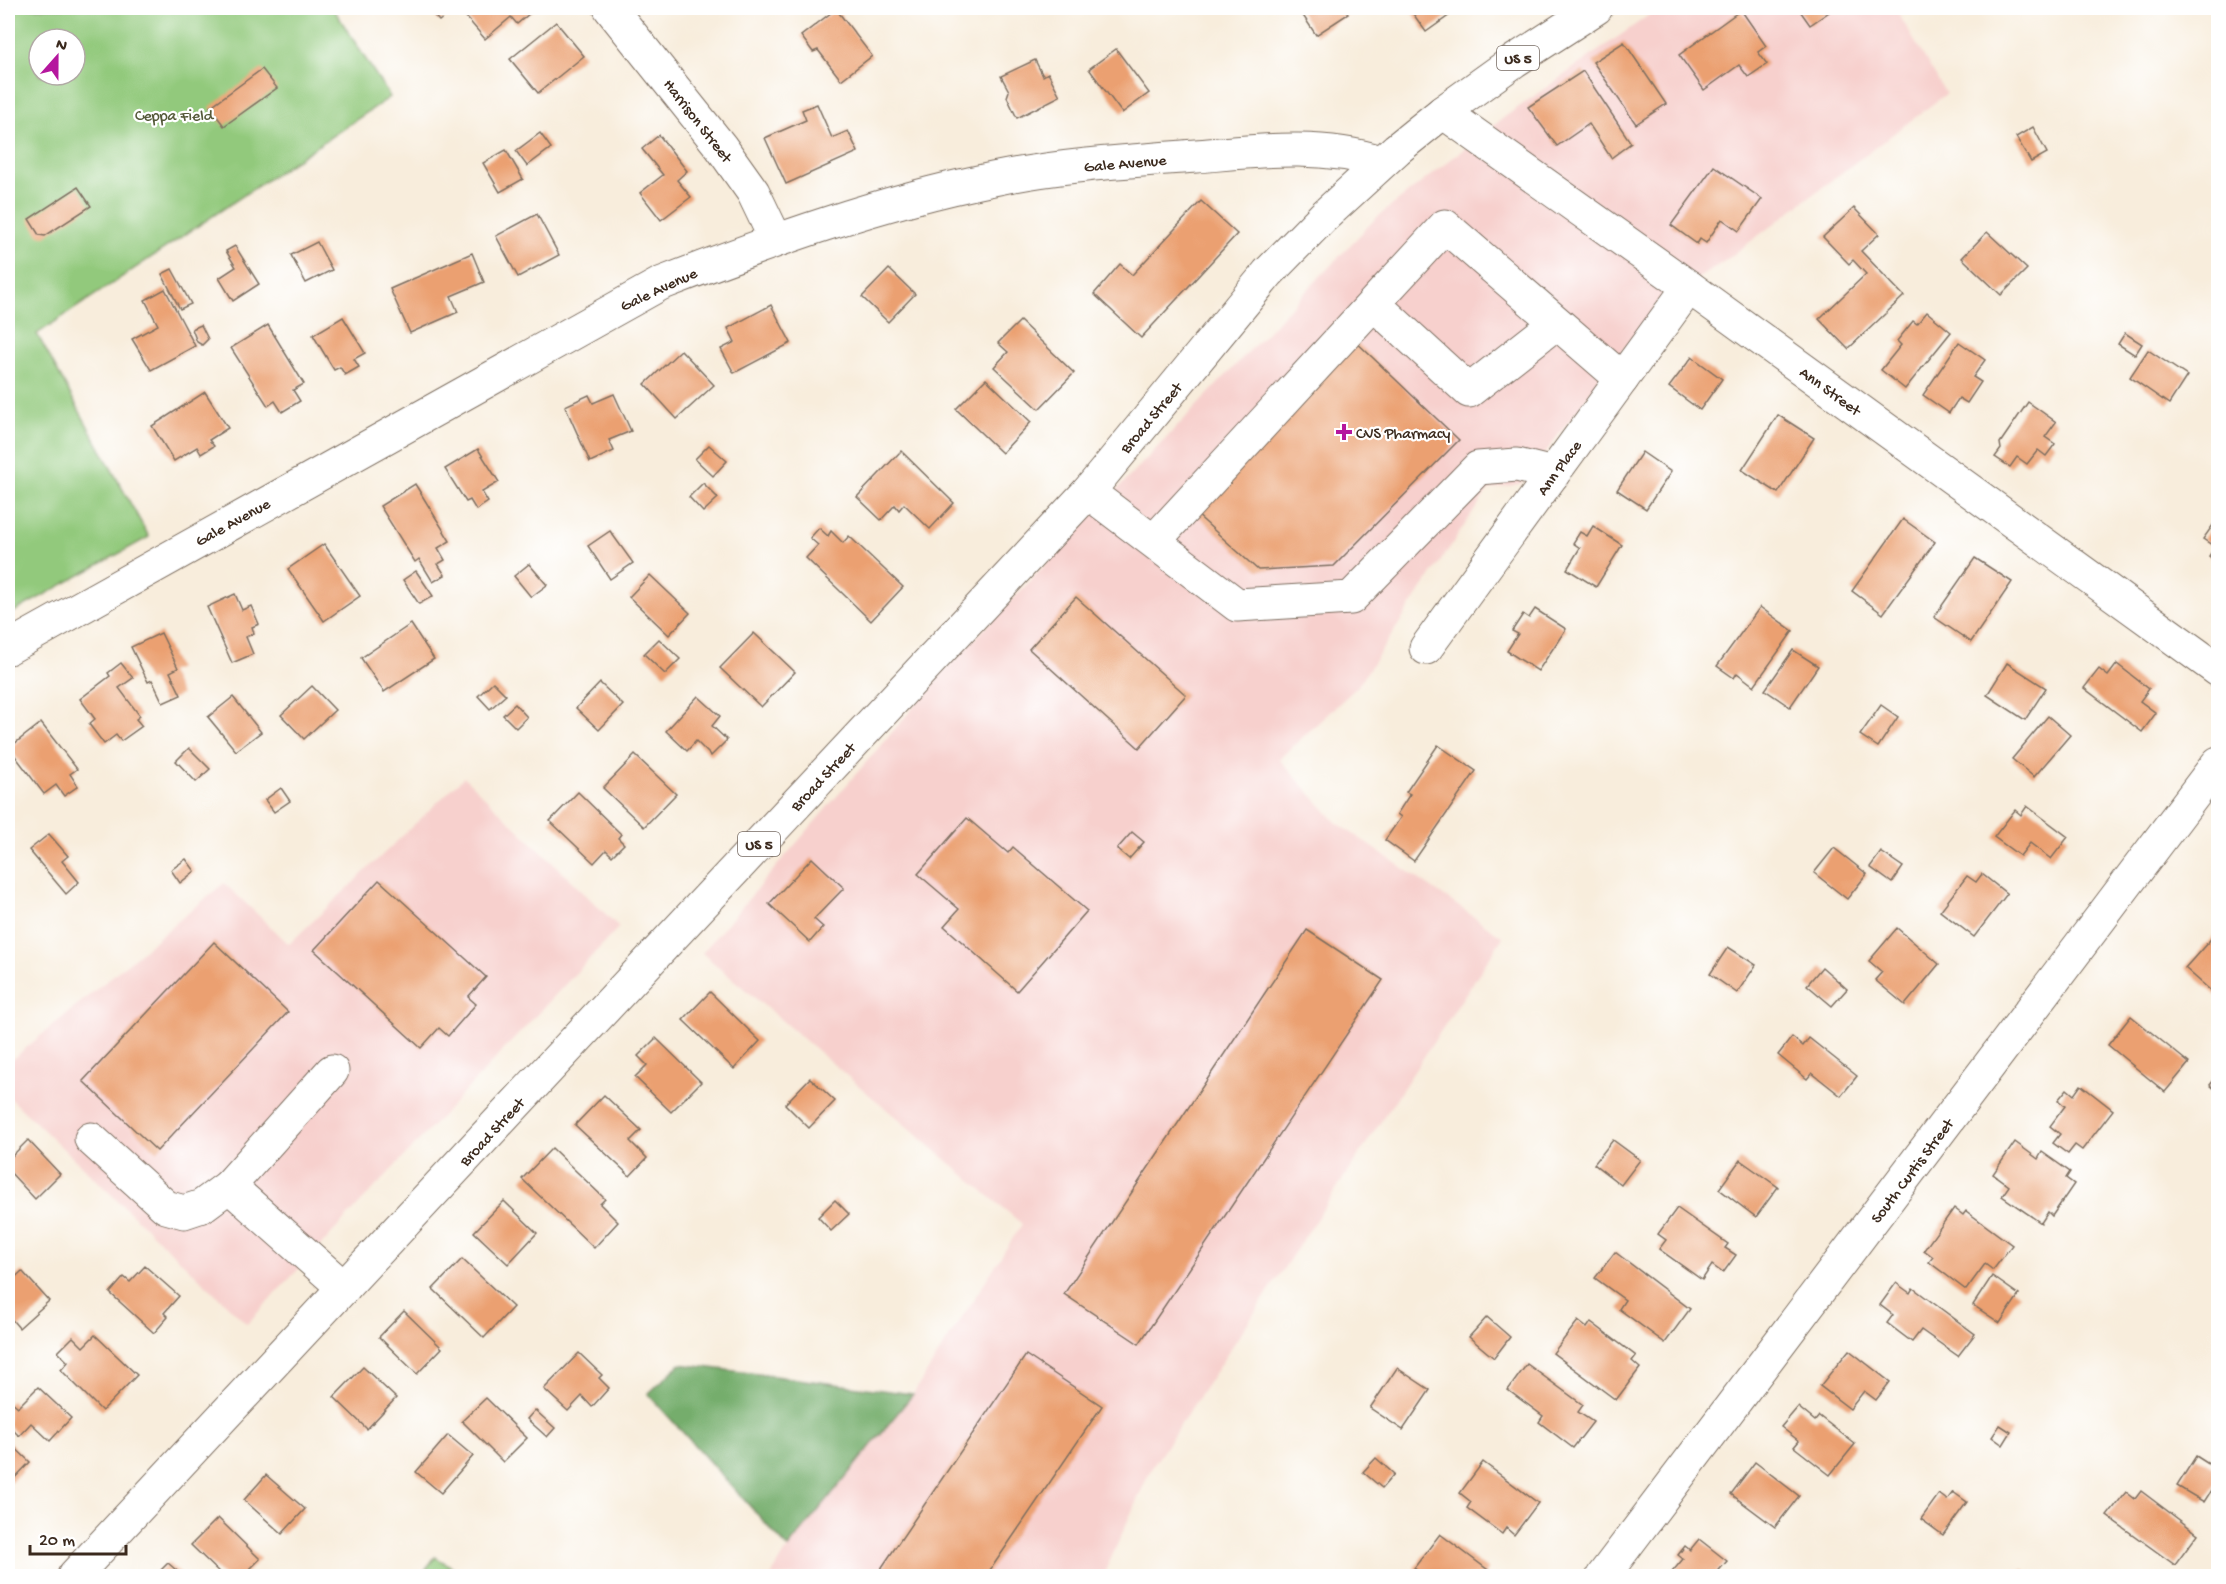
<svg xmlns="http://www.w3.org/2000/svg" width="2226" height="1584" font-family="'Gochi Hand',sans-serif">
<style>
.built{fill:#f7d0cd}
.green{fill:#92c97c;stroke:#667a4d;stroke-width:1.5;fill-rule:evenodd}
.forest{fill:#75ad6c;stroke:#586c45;stroke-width:1.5}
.building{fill:#eba071}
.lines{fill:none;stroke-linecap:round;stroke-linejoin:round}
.minor-casing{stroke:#7d6e60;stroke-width:35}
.major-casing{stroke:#7d6e60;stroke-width:35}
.minor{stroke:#fff;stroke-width:33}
.major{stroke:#fff;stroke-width:33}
.poi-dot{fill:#b5179e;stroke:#fff;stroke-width:2}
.labels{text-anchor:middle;stroke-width:4.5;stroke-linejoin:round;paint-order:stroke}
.shield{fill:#fff;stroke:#766a62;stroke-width:1.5}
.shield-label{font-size:15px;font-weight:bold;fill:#3b2a1e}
.park-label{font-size:16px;fill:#555a3a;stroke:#fff}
.street-label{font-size:16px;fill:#3b2a1e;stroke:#fff}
.poi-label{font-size:16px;fill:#3b2a1e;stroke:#fff;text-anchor:start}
</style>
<rect width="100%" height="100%" fill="#fff"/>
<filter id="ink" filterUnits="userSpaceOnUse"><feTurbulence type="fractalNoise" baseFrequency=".0167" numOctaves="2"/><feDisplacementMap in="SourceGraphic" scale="12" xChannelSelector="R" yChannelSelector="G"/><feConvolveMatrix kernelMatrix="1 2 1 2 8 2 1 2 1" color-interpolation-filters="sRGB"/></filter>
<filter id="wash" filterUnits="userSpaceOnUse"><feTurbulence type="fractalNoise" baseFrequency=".008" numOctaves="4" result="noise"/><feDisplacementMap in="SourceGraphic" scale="24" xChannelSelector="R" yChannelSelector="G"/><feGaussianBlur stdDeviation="1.35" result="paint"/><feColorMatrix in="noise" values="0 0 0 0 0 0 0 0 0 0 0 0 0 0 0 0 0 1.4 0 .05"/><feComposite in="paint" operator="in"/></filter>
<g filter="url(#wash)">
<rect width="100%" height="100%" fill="#f8eddc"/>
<g class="built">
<path d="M1659,8H1895L1946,94L1726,260L1657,305L1522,483L1488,490L1357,687L1279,759L1336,822L1503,937L1151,1469L1103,1576H771L788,1548L913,1394L1022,1224L702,953L949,666L1375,219L1506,116Z"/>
<path d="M464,777L619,927L247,1324L8,1096V1063L224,883L289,944Z"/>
</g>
<g class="green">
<path d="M8,8H333L390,97L37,334L149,537L8,615ZM39,39H75V75H39Z"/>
<path d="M435,1557L467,1576H421Z"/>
</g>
<path class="forest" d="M680,1364L913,1394L788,1548L648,1394Z"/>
<g id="blocks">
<g class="building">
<path d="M427,8H455L439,21Z"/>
<path d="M463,8H536L517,24L511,17L485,39L460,10Z"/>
<path d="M1298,8H1344L1348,14L1316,35Z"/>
<path d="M1409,8H1451L1454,12L1426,32Z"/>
<path d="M1798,8H1835L1810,25Z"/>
<path d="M836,9L872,56L841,80L818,50L813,52L801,36Z"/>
<path d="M1741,10L1766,46L1758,52L1767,64L1748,77L1739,65L1704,90L1679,55Z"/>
<path d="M556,22L584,56L538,93L510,59Z"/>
<path d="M1624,42L1666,104L1636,124L1593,62Z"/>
<path d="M1116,49L1149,93L1122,113L1089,69Z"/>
<path d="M1035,60L1043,76L1048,73L1060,96L1017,118L1007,97L1009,91L1001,76Z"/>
<path d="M262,69L277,88L224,126L210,107Z"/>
<path d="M1583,71L1631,143L1611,158L1589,124L1557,146L1528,107Z"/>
<path d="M817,104L832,138L848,131L858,152L786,184L765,138L806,120L802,110Z"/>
<path d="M2033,127L2047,153L2031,162L2016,137Z"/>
<path d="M540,133L551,148L527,166L516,151Z"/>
<path d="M659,135L687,171L677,180L691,197L661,220L640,193L663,175L642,149Z"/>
<path d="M506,150L523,179L500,192L483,163Z"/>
<path d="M1714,166L1762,199L1739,231L1722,219L1706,243L1700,239L1697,244L1671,225Z"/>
<path d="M78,187L91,206L45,236L39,235L29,219Z"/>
<path d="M1201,201L1237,234L1141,338L1094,294L1120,264L1132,275Z"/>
<path d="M1854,208L1879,234L1861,251L1904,296L1848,349L1819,319L1866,274L1853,260L1849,264L1823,237Z"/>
<path d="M537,214L559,255L518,277L496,236Z"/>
<path d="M1987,232L2027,269L2001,295L1962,258Z"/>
<path d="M317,242L332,270L306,283L291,255Z"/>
<path d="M235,246L259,284L233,301L219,278L236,267L226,251Z"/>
<path d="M472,253L484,282L451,296L458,312L410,333L390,289Z"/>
<path d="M172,269L191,304L180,309L162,274Z"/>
<path d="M889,269L915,294L888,322L862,297Z"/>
<path d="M165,289L195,346L151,370L132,339L158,325L145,300Z"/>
<path d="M771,305L791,343L734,373L721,349L735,342L728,328Z"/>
<path d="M1927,312L1951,332L1905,389L1881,370L1901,345L1897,341L1913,321L1917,324Z"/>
<path d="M343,317L365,353L354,359L359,367L345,375L340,367L334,370L313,335Z"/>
<path d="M1020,321L1074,373L1039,409L994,367L1008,352L998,343Z"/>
<path d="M201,325L208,339L202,345L197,342L192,329Z"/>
<path d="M268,325L304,384L293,390L300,401L282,412L275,401L268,406L231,348Z"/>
<path d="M2125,333L2142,344L2135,355L2118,344Z"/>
<path d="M1350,336L1459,440L1334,566L1258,570L1194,512Z"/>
<path d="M1959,342L1985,360L1973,377L1981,382L1967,403L1959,398L1949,413L1923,395Z"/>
<path d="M681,350L714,385L677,419L645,384Z"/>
<path d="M2148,350L2187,376L2169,404L2130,377Z"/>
<path d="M1692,357L1722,379L1700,410L1669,387Z"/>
<path d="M986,379L1031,422L1002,453L956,409Z"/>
<path d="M205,392L228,428L209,440L214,446L201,454L197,447L174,461L152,426Z"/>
<path d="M614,394L631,431L609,440L614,451L590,462L565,406L589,395L593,403Z"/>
<path d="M2028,402L2056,422L2045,437L2055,444L2046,456L2038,450L2027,464L2017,457L2010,467L1995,457L2001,449L2000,443Z"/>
<path d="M1778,415L1814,438L1778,493L1742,470Z"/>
<path d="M709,445L727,461L713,476L695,459Z"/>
<path d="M478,449L499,482L482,492L488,502L476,510L470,500L466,502L445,469Z"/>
<path d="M901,451L954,503L930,529L904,504L899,510L895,505L881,520L857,497Z"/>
<path d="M1642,452L1671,472L1646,509L1617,490Z"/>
<path d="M703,483L718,498L703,512L689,497Z"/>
<path d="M415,484L450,541L438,548L445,560L438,564L445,575L433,582L419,559L415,562L380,506Z"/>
<path d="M2218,518V563L2209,556L2215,547L2203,539Z"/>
<path d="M1903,519L1935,542L1883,614L1852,591Z"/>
<path d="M1593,526L1622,545L1596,587L1567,569L1580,548L1573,543L1580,532L1587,536Z"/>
<path d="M819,528L828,536L831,531L843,543L849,536L903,587L871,621L806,558L818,545L810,538Z"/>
<path d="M610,531L633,563L610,579L588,546Z"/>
<path d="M324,544L360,596L324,621L288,569Z"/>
<path d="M1975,558L2012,582L1971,642L1934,617Z"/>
<path d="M529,564L547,585L531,597L514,576Z"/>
<path d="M416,571L433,596L419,604L403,580Z"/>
<path d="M650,575L690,613L669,635L629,597Z"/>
<path d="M235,594L242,610L251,606L259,624L252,627L254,633L246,637L253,654L232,663L207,607Z"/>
<path d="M1076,597L1186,695L1139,748L1029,649Z"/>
<path d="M1760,607L1793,631L1754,686L1737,673L1734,678L1717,666Z"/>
<path d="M1535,609L1566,629L1538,671L1507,651L1518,634L1512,631L1523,614L1529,618Z"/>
<path d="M411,624L434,659L384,692L361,658Z"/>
<path d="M161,633L178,668L170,672L181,695L163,703L152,680L148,682L131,647Z"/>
<path d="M754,633L795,672L761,707L720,668Z"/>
<path d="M659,639L680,659L665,674L644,654Z"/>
<path d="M1793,650L1818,666L1790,707L1765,690Z"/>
<path d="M121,663L133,678L119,688L140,716L136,719L142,726L121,741L116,735L104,744L89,724L95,719L80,699L110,676L108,673Z"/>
<path d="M2007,663L2046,688L2025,720L1987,695Z"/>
<path d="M2117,664L2149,689L2140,701L2156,713L2142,732L2084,688L2099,669L2108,676Z"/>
<path d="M493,682L506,695L490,709L478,696Z"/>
<path d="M600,683L623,705L599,730L576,708Z"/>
<path d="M312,686L335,710L304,739L281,715Z"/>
<path d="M698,696L720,716L712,726L727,740L711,756L696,741L687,751L666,731Z"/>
<path d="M233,697L261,732L236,751L208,717Z"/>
<path d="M515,704L527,717L516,728L503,715Z"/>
<path d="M1881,705L1898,717L1878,747L1860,735Z"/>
<path d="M2048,716L2070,735L2034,777L2012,759Z"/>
<path d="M41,723L77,769L70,774L78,786L64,796L56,785L44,794L9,748Z"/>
<path d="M1438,745L1476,771L1414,861L1385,840L1401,817L1397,814L1410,794L1406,792Z"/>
<path d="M189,748L210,769L196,782L176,761Z"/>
<path d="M635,755L676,794L644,827L603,788Z"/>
<path d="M281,788L290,801L274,812L265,800Z"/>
<path d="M578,792L621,834L618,838L624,844L612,856L606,850L594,863L550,821Z"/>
<path d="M2027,806L2068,837L2051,859L2030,843L2020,856L1994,837L2015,810L2021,815Z"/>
<path d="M967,818L1008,853L1013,847L1087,911L1017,991L944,926L959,909L918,874Z"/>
<path d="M1132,832L1144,842L1129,859L1117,849Z"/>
<path d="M49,834L68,856L62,861L79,882L66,894L29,850Z"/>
<path d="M1834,848L1867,874L1847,899L1814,873Z"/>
<path d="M1881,852L1903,867L1892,883L1870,867Z"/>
<path d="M812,858L844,888L814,919L823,927L810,942L769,904Z"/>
<path d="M186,859L195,871L180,883L171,870Z"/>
<path d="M1982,874L2007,894L1974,937L1940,911L1967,876L1976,882Z"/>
<path d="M379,880L486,977L468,997L476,1004L448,1036L439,1028L421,1048L314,950Z"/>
<path d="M1897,928L1939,964L1905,1005L1875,980L1882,972L1869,961Z"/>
<path d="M1307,930L1383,980L1139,1344L1064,1294Z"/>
<path d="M2218,931V997L2185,968Z"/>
<path d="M214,942L288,1012L157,1151L83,1081Z"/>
<path d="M1728,947L1756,965L1737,993L1710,974Z"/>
<path d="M1822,967L1847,989L1832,1006L1807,985Z"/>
<path d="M710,992L760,1041L734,1069L683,1020Z"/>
<path d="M2131,1016L2189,1063L2165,1092L2108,1045Z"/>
<path d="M1792,1037L1803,1046L1809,1038L1857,1076L1841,1096L1812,1073L1807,1079L1778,1055Z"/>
<path d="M656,1038L701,1082L671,1112L635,1077L647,1065L638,1056Z"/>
<path d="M2218,1075V1092L2210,1085Z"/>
<path d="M810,1078L835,1101L809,1128L785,1104Z"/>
<path d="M2081,1085L2113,1110L2082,1150L2075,1145L2068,1154L2053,1143L2060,1134L2050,1126L2065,1106L2058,1100L2067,1089L2074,1095Z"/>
<path d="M604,1095L641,1130L630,1141L647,1158L630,1176L575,1125Z"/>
<path d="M28,1140L60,1174L35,1199L8,1170V1160Z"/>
<path d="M1613,1140L1640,1160L1621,1185L1594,1164Z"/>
<path d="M2015,1142L2038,1159L2042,1152L2070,1172L2066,1178L2074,1184L2052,1216L2048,1212L2041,1223L2002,1196L2009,1186L1993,1174Z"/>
<path d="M552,1148L605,1199L600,1204L618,1222L594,1248L522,1179Z"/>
<path d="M1740,1160L1778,1187L1756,1217L1719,1189Z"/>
<path d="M835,1200L849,1214L831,1231L818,1217Z"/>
<path d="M504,1201L537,1233L508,1264L474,1232Z"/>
<path d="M1677,1208L1728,1244L1725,1248L1736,1255L1723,1273L1712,1265L1702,1280L1659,1249L1666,1240L1658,1234Z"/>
<path d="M1954,1208L1963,1215L1966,1211L2012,1245L1993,1270L1985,1264L1966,1290L1929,1262L1933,1257L1924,1250Z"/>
<path d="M1615,1252L1690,1309L1665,1343L1619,1309L1625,1300L1595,1278Z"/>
<path d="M462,1259L513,1307L484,1338L433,1289Z"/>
<path d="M145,1266L179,1296L164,1313L168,1317L154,1333L110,1293L124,1277L130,1282Z"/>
<path d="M22,1271L49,1301L19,1328L8,1315V1284Z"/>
<path d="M1992,1276L2019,1295L2000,1323L1973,1305Z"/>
<path d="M1896,1283L1910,1293L1913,1288L1975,1334L1958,1356L1921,1330L1912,1342L1887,1323L1893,1315L1880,1305Z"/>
<path d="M404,1311L442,1348L417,1374L379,1337Z"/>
<path d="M1487,1317L1510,1337L1494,1358L1469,1337Z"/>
<path d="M1578,1321L1587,1328L1591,1322L1636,1356L1632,1361L1640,1368L1616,1400L1553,1353Z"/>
<path d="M95,1335L137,1375L102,1411L61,1370L68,1362L58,1352L73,1337L83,1347Z"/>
<path d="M1849,1350L1890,1382L1876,1400L1864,1391L1850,1409L1820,1386Z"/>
<path d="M579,1353L602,1375L599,1378L609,1388L592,1407L582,1396L568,1411L544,1389Z"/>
<path d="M1026,1355L1102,1406L986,1576H876Z"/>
<path d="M1527,1364L1583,1405L1578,1412L1593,1422L1573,1448L1539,1422L1543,1416L1508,1390Z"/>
<path d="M363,1367L396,1398L367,1429L334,1397Z"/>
<path d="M1397,1368L1430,1390L1403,1430L1370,1408Z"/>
<path d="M38,1387L71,1418L50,1441L31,1423L19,1436L8,1425V1404L11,1401L18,1407Z"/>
<path d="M486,1398L527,1438L503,1462L462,1421Z"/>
<path d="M1798,1407L1815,1421L1819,1416L1855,1444L1830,1475L1794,1447L1799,1441L1781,1427Z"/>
<path d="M535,1410L555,1428L547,1437L527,1419Z"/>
<path d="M2000,1425L2011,1432L2003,1445L1992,1437Z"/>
<path d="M448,1435L473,1456L441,1493L416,1472Z"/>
<path d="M8,1441L30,1462L8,1485Z"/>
<path d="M2196,1456L2218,1470V1480L2204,1502L2177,1486Z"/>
<path d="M1376,1458L1394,1474L1382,1488L1363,1472Z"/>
<path d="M1483,1462L1538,1503L1514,1535L1506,1528L1502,1534L1467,1508L1471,1502L1460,1493Z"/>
<path d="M1755,1462L1799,1496L1775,1527L1731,1494Z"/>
<path d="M266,1475L305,1509L282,1534L244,1500Z"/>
<path d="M2141,1491L2198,1534L2175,1565L2107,1516L2126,1492L2135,1499Z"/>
<path d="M1953,1492L1967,1502L1943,1535L1921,1519L1939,1494L1947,1500Z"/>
<path d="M218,1518L260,1559L246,1573L250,1576H223L191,1545Z"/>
<path d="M1440,1534L1488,1570L1484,1576H1425L1414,1568Z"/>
<path d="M1699,1539L1727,1561L1714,1576H1678L1672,1572L1683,1559L1678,1555L1685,1546L1690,1550Z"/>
<path d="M168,1563L183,1576H155Z"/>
<path d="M2023,1569L2034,1576H2018Z"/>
</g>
</g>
</g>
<g filter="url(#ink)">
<use href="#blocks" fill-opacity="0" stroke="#7d6e60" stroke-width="1.5"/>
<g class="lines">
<g class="minor-casing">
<g id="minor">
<path d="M610,8L721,147L753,192L776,240"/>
<path d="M1374,304L1469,391L1556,323"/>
<path d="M1088,492L1237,605L1351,598L1478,468L1517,465L1553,474"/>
<path d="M1154,541L1445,226L1622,379"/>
<path d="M8,648L660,284C768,242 879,202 993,179C1060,165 1128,161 1196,156C1258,151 1320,143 1381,162"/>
<path d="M1426,648L1689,287"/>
<path d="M332,1071L229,1186L344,1288"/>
<path d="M91,1139L166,1207L184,1212L202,1206L229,1186"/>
<path d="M1603,1576L2218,763"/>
</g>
</g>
<g class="major-casing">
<g id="major">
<path d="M1443,112L1689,287L2218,670"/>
<path d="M74,1576L1088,492L1268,273L1323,217L1397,149L1443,112L1514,61L1596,8"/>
</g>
</g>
<use href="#minor" class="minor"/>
<use href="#major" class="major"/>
</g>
</g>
<path class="poi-dot" d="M1341 423h6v6h6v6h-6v6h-6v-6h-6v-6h6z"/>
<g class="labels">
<g class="shield">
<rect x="1497" y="46" width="42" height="24" rx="4.5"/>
<rect x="738" y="832" width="42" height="24" rx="4.5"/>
</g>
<g class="shield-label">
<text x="1518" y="63">US 5</text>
<text x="759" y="849">US 5</text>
</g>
<g class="park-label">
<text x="174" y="120">Ceppa Field</text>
</g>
<g class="street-label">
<text transform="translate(699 120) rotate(52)" y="6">Harrison Street</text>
<text transform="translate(1125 162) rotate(-5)" y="6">Gale Avenue</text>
<text transform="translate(658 288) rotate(-25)" y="6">Gale Avenue</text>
<text transform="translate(1831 390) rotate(36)" y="6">Ann Street</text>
<text transform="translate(1150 417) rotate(-50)" y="6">Broad Street</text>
<text transform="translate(1558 467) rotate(-54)" y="6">Ann Place</text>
<text transform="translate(232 521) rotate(-29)" y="6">Gale Avenue</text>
<text transform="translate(822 776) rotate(-47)" y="6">Broad Street</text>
<text transform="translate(491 1131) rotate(-47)" y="6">Broad Street</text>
<text transform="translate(1911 1170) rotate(-53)" y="6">South Curtis Street</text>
</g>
<g class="poi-label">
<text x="1356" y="438">CVS Pharmacy</text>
</g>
</g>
<rect width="2226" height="1584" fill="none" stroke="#fff" stroke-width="30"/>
<g transform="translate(57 57) rotate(21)"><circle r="28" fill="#ffffff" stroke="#b1aaa5" stroke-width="1.5"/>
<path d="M0-4.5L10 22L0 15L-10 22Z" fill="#b5179e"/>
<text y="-9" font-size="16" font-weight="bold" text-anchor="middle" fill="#3b2a1e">N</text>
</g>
<path d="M30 1545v9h96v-9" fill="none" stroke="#3b2a1e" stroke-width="3"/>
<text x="39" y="1545" font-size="18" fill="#3b2a1e" stroke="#ffffff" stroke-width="4.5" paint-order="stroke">20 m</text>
</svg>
